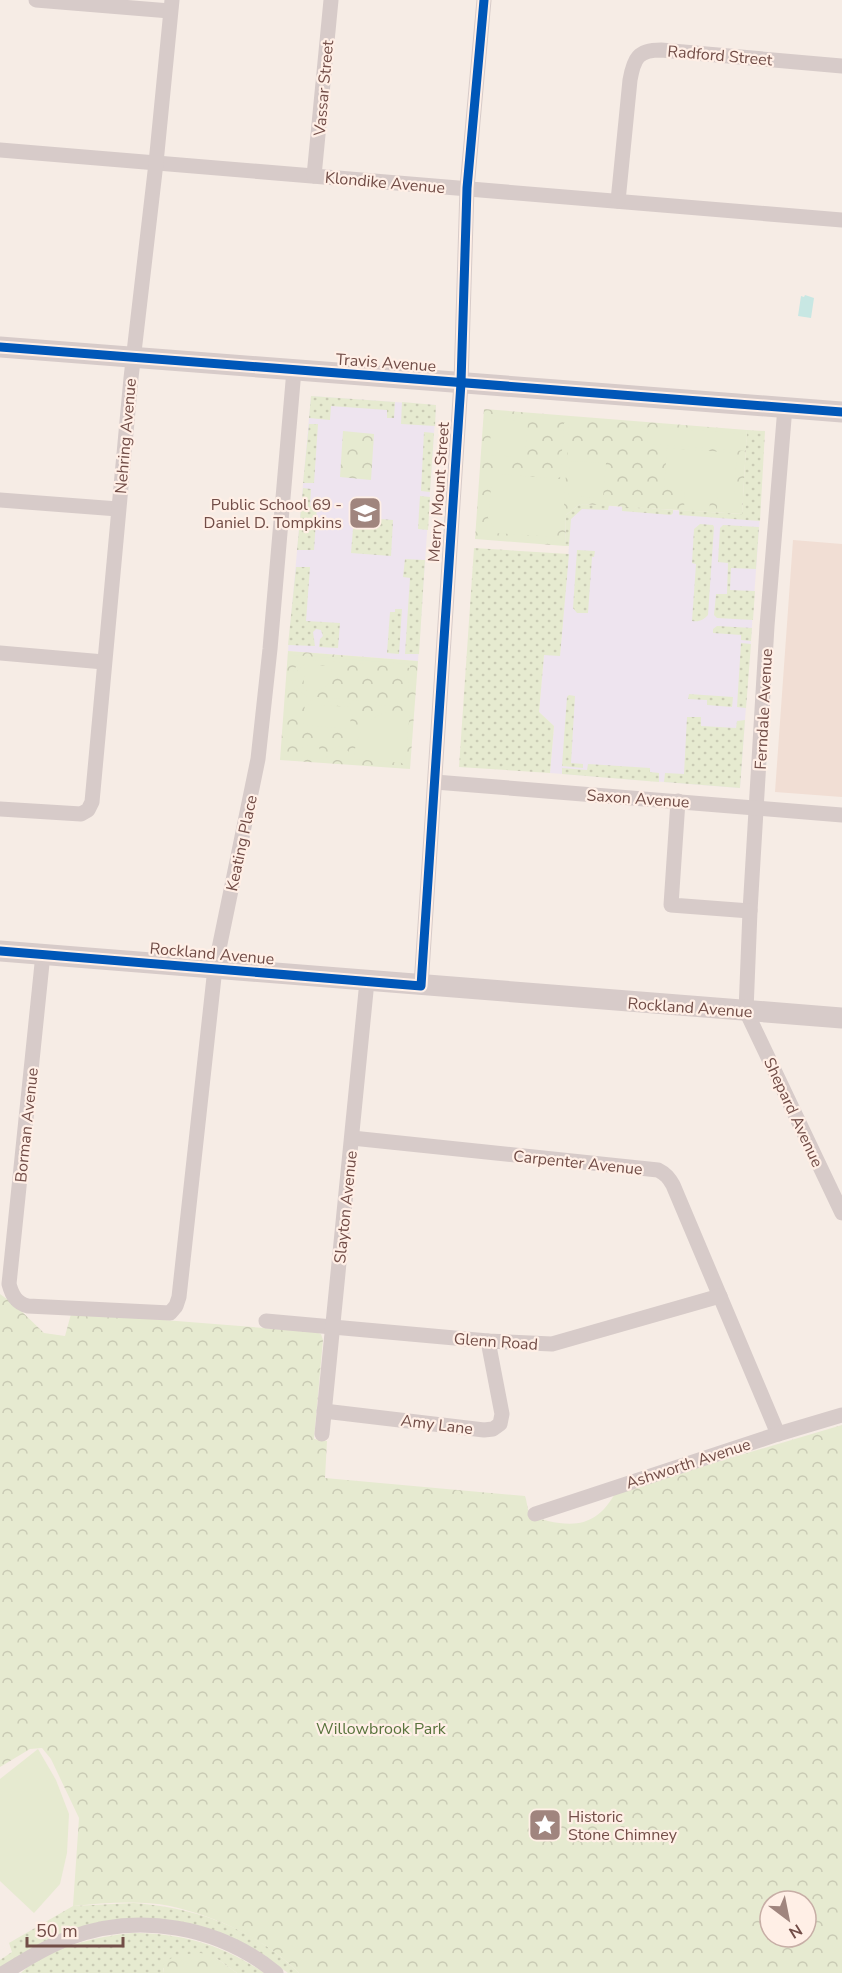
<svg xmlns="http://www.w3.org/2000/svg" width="842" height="1973" font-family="'Nunito Sans',sans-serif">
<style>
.residential{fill:#f1ded4}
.education{fill:#eee4ef}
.grass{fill:url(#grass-dots)}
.forest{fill:url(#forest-crowns);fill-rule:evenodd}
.pitch{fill:#e6ead0;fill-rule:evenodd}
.water{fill:#c8e7e3}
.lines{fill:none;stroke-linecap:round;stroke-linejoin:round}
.street{stroke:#d7cbc9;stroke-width:15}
.secondary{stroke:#d7cbc9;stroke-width:21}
.cycleway-casing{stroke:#ffefe6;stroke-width:13}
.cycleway{stroke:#0057b8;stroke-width:9}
.labels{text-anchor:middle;stroke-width:4.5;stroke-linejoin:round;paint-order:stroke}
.street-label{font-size:16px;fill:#724d47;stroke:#ffefe6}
.poi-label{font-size:16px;fill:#724d47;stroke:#ffefe6;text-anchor:end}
.park-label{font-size:16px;fill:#58733c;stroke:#ffefe6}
</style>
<defs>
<pattern id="grass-dots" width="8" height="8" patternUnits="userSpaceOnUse" patternTransform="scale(1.5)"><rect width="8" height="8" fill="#e6ead0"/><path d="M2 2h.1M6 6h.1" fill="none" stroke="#c9cab4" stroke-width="1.8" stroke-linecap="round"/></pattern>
<pattern id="forest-crowns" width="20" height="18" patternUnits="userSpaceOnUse" patternTransform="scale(1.5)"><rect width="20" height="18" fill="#e6ead0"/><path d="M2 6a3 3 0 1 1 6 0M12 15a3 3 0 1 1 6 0" fill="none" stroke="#c9cab4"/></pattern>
</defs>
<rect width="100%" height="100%" fill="#f6ece5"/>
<path class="residential" d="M793,540L842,544V797L775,792Z"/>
<g class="education">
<path d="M311,396L436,405L418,661L288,651Z"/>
<path d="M580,504L760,516L740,788L550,773L554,726L539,712L544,654L560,655L569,546H565L566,515Z"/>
</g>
<g class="grass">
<path d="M311,396L395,402L394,418H387V410L331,406L330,420L309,418Z"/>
<path d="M402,402L436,405L435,426L401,424Z"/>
<path d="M309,424H318L314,483H303Z"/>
<path d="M747,430L765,431L760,521L679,515V510L742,514Z"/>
<path d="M424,432L434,433L430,492L421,491Z"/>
<path d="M303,488L311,489L310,506H317L314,550H297Z"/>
<path d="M420,496L430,497L428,530L418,529Z"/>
<path d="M580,504L609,505L608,510L582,509L571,519L569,546H565L566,515Z"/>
<path d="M622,506L673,510V513L671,515L622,511Z"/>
<path d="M354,517L393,520L391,556L351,553Z"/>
<path d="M700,524L713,525L714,527L708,615C703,620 700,622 692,621L696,564L692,563L694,529Z"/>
<path d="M723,525L759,527L756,569L731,568L730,590L755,591L753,620L717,618L714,615L716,594H727L728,563L718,562L720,528Z"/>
<path d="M474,548L569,554L560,656L544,655L539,712L554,726L550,773L459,767Z"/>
<path d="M577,550L595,551L594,557H592L588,613H577L573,608Z"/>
<path d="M405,559L425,560L419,654H405L410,578L403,577Z"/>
<path d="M296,567H310L306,621L340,623L338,648L319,647L320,639L323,636L321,630L316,629L313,632L315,646L288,645Z"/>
<path d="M395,609H402L399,654L387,653L390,612H395Z"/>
<path d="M717,626L752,628L751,641L741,640V635L713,633V629Z"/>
<path d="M741,643L751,644L746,708L737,707Z"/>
<path d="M689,694L733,697L732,707L707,705V700L688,699Z"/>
<path d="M569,695L575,696L571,763L583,764V768L562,766L567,697Z"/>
<path d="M687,717H701V726L736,728L737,721L745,720L740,788L664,782L665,773L684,774Z"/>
<path d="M588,764L650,768V772L659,773V782L562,774V768L587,770Z"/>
<path d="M134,1903C197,1908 254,1928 299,1973H288L267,1958L151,1918L0,1968V1960L12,1952L9,1943L73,1906Z"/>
<path d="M132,1933C181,1933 224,1945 264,1973H237L216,1958L163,1968L164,1973H21C45,1948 99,1936 132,1933Z"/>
</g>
<g class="forest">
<path d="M484,409L747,430L742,514L580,504L566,515L565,546L475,539Z"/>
<path d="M343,431L374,434L371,480L340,477Z"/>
<path d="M288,651L418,661L410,769L280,760Z"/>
<path d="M0,1294L15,1305L44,1333L65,1336L71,1314L75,1313L315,1332L321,1334L323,1340L314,1439L327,1441L325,1478L525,1496C527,1501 527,1509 530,1514C534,1519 542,1519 548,1521C581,1528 599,1522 616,1492L842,1425V1973H299C264,1938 218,1917 170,1906C139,1900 104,1903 73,1906L79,1818L51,1759L42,1748L30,1749L0,1767ZM770,1901H806V1937H770Z"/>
<path d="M201,1953L216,1958L237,1973H164L163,1965C171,1954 188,1954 201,1953Z"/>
</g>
<g class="pitch">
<path d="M492,419L528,422L525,457L489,455Z"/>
<path d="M564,423H569L563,523L560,529L556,531V537L494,533V527L488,518L492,478L500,474L560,479Z"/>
<path d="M648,427L747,434L745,451L647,444Z"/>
<path d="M667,448L737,453L734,494L743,495L741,513L717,511L718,494L711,493L709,511L684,509L685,491L664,489Z"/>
<path d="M570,461L606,463L603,498L568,496Z"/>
<path d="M293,655L410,664V668L401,667C415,682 410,700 391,706L306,700C289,690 287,673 302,660L292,659ZM312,660L391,666C402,670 407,678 405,690L397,699L387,703L306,696C293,688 292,671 305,663L303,666L305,668L303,690C321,695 334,685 331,666L308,665L306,663Z"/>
<path d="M305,704L351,707L350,729L303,725Z"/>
<path d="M397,710L410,712L405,760L408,762L404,765L402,763L354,759C355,732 370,713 397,710Z"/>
<path d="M309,744L319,747L322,759L299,757L301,749Z"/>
<path d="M339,746L348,751L349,761L326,759L330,749Z"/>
<path d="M38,1749L56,1780L69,1814L67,1853L60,1884L34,1913L0,1881V1779Z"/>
</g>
<path class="water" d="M805,295L814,298L811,318L798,316L801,296L804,297Z"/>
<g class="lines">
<g class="street">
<path d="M36,0L170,11"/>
<path d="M0,150L842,220"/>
<path d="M314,176L331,0"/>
<path d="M618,201L630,80C634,58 638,50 661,50L842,66"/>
<path d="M785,407L767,626L750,911L746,1011L842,1213"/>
<path d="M0,500L118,509"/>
<path d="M0,653L104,662"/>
<path d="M435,782L842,815"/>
<path d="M678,801L671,905L750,911"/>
<path d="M0,809L81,814L88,810L92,802L131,378L156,163L172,0"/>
<path d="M43,954L9,1284C12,1295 16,1303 28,1306L170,1313L176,1306L179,1297L215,968L258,759L270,649L294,370"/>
<path d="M421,986L461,383L467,188L484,0"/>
<path d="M352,1138L658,1170C666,1174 669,1178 673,1185L778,1434"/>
<path d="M266,1321L488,1341L552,1344L720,1296"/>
<path d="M324,1411L484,1430L493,1429L500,1424L502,1414L488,1341"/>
<path d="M322,1434L367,981"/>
<path d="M535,1514L778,1434L842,1415"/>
<path d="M4,1973C25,1960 46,1947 69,1938C138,1912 219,1926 276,1973"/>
</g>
<g class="secondary">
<path d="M0,347L842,412"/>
<path d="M0,951L842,1018"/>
</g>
<g class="cycleway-casing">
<g id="cycleway">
<path d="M0,347L842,412"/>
<path d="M0,951L421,986L461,383L467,188L484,0"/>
</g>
</g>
<use href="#cycleway" class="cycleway"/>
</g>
<defs>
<g id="school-square" transform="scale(1.725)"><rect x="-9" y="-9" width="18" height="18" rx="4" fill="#a0857e" stroke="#ffefe6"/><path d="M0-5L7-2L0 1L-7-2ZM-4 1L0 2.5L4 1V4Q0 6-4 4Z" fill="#fff"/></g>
<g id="sight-square" transform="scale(1.725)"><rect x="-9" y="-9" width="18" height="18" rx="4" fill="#a0857e" stroke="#ffefe6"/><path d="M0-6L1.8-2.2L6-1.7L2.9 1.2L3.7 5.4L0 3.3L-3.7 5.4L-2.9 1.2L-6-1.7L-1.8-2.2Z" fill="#fff"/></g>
</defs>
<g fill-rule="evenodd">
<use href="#school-square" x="365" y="513"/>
<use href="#sight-square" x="545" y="1825"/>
</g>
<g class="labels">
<g class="street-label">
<text transform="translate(720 55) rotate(5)" y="6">Radford Street</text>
<text transform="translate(323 88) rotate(-85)" y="6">Vassar Street</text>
<text transform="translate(385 182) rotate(5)" y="6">Klondike Avenue</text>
<text transform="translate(386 362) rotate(4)" y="6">Travis Avenue</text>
<text transform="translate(125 436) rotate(-85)" y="6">Nehring Avenue</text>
<text transform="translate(438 492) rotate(-86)" y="6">Merry Mount Street</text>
<text transform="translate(763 709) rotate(-87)" y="6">Ferndale Avenue</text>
<text transform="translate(638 798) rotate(4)" y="6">Saxon Avenue</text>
<text transform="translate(241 843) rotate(-78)" y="6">Keating Place</text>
<text transform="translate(212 953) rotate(5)" y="6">Rockland Avenue</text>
<text transform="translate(690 1007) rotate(4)" y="6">Rockland Avenue</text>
<text transform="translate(794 1112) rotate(65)" y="6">Shepard Avenue</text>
<text transform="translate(26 1125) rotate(-84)" y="6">Borman Avenue</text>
<text transform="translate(578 1162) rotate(6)" y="6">Carpenter Avenue</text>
<text transform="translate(345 1207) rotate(-84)" y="6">Slayton Avenue</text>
<text transform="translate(496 1341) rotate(4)" y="6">Glenn Road</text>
<text transform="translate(437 1424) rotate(7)" y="6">Amy Lane</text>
<text transform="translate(688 1463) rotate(-18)" y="6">Ashworth Avenue</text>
</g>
<g class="poi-label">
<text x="342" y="510">Public School 69 -<tspan x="342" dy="18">Daniel D. Tompkins</tspan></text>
<text x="568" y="1822" text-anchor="start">Historic<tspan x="568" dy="18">Stone Chimney</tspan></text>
</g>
<g class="park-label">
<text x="381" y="1734">Willowbrook Park</text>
</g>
</g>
<g transform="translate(788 1919) rotate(148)"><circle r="28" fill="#ffefe6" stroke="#c7aea6" stroke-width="1.5"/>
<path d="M0-4.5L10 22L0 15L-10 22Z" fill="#a0857e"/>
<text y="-9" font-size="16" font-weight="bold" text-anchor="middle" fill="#724d47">N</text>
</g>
<path d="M27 1937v9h96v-9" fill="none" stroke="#724d47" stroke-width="3"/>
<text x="36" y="1937" font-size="18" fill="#724d47" stroke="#ffefe6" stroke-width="4.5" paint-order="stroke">50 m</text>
</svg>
